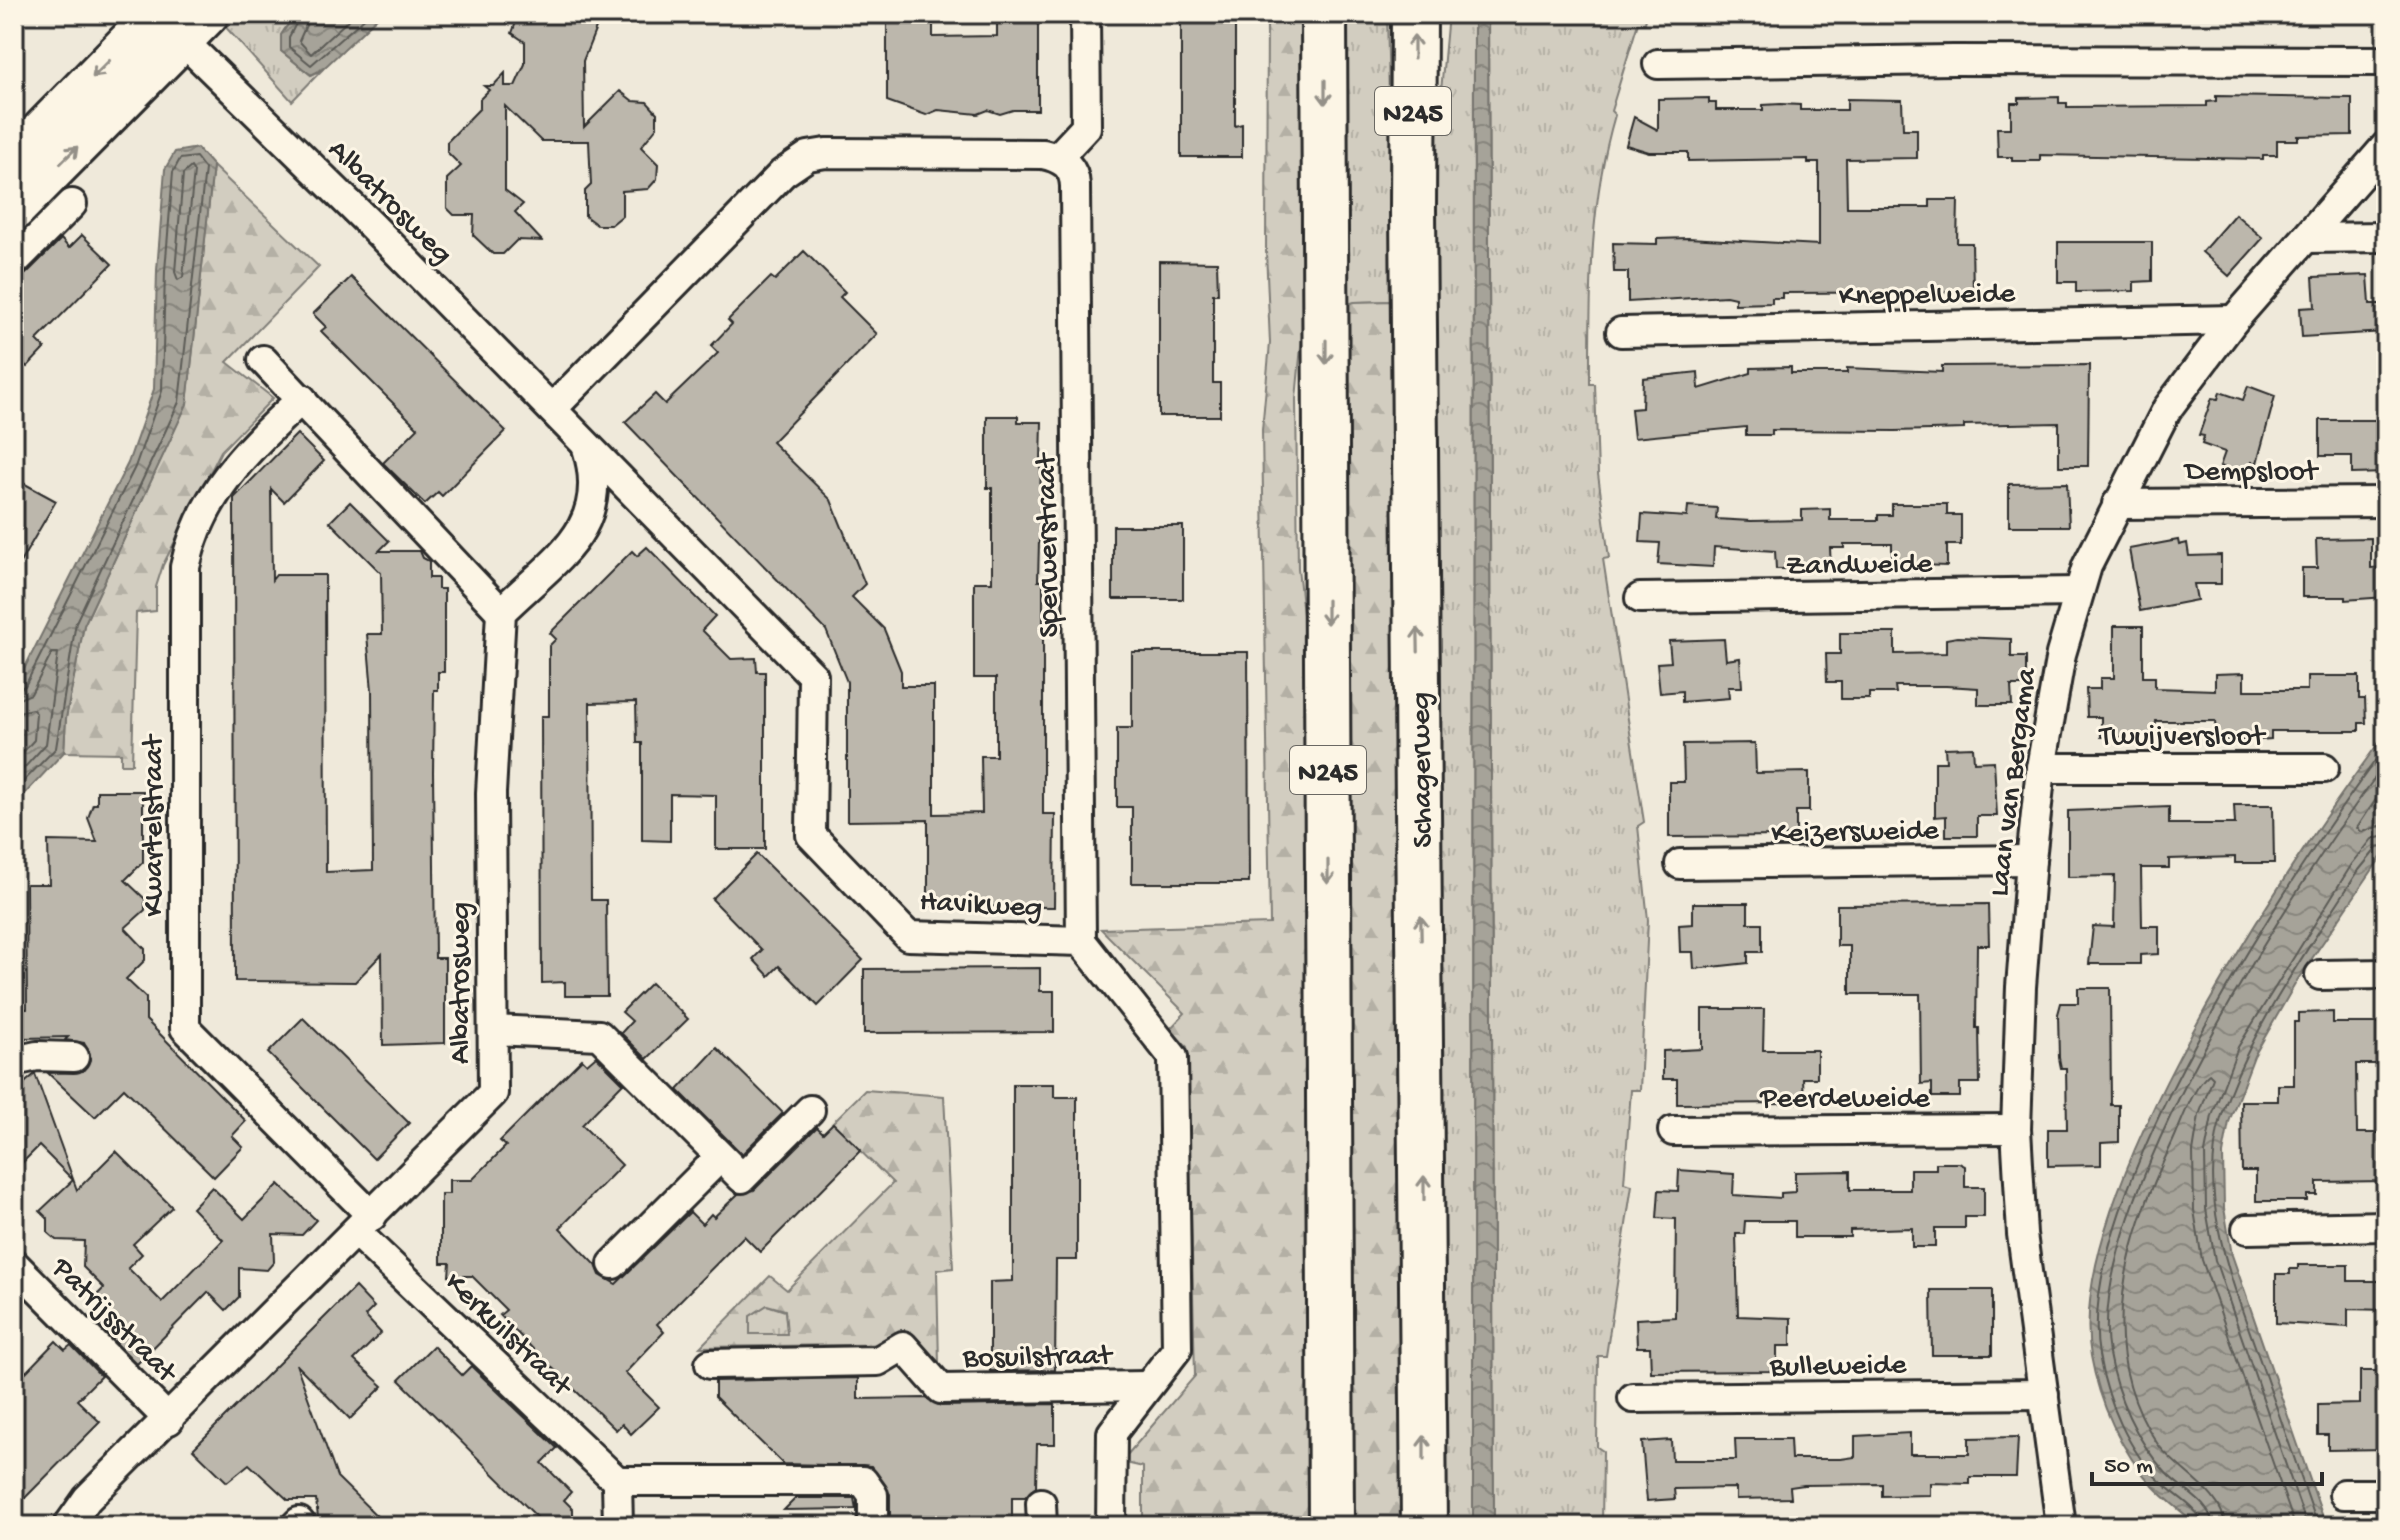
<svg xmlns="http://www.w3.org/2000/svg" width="2400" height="1540" font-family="'Gochi Hand',sans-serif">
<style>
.grass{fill:url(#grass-tufts);stroke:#7e7c76;stroke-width:2}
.forest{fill:url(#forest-firs);stroke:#7e7c76;stroke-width:2;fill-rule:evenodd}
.water{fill:url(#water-waves);stroke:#75736d;stroke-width:2}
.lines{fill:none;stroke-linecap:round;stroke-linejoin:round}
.shore{stroke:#5c5b57;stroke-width:2}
.building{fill:#bcb7ac;stroke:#2b2b2b;stroke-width:2}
.street-casing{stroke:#2b2b2b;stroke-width:34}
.secondary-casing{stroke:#2b2b2b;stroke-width:46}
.primary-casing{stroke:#2b2b2b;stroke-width:50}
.street{stroke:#fcf5e5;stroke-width:28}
.secondary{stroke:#fcf5e5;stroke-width:40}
.primary{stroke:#fcf5e5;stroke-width:44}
.oneway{stroke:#949088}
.labels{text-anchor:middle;stroke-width:6;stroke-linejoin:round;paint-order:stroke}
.shield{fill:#fcf5e5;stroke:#6a6863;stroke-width:2}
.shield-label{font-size:28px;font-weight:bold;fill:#2b2b2b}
.street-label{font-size:30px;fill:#2b2b2b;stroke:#fcf5e5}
</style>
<defs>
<pattern id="grass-tufts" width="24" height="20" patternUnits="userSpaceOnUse" patternTransform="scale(2)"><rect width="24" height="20" fill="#d2cdc0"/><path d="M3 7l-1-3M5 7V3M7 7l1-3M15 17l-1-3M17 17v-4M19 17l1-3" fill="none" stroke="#b4b0a5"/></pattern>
<pattern id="forest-firs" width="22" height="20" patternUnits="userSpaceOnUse" patternTransform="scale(2)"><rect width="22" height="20" fill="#d2cdc0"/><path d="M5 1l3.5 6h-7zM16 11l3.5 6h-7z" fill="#b4b0a5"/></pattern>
<pattern id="water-waves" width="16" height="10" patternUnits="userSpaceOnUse" patternTransform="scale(2)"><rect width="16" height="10" fill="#a6a399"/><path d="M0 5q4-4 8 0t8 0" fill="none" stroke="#87857d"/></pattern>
</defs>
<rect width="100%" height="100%" fill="#efe9da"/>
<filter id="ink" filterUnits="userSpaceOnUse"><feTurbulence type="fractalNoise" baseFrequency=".0125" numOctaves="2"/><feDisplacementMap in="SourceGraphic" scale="16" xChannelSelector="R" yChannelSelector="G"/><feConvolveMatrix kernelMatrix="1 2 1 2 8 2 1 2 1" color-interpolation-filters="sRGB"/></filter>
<g filter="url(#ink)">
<g class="grass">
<path d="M231,14H295L281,35V51L311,75L323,69L292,101L222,23Z"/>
<path d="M1340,14H1387L1394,301L1355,302L1341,306Z"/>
<path d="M1448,14H1474L1473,1526H1441L1435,158Z"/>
<path d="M1488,14H1647L1645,23H1638L1611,111L1615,115C1589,204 1590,292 1590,384H1595L1598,474L1609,558L1603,559L1644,822L1638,826L1648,920L1640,1090H1631L1624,1183L1632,1185L1606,1356H1598L1597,1447L1603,1451L1602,1526H1494Z"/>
<path d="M767,1305L785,1311L788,1335H750V1316Z"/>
</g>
<g class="forest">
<path d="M1267,14H1308L1310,252L1296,399L1298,568L1311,689L1313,1526H1143V1467L1121,1462L1195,1376L1187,1047L1170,1029L1185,1013L1101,929L1270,924L1262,430L1270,343L1266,251Z"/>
<path d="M213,166L319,267L227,362L273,398L221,451L163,565L156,587V611L136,613L132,764H121V753L64,752L66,718L84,625L187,403Z"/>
<path d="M1394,301L1403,1526H1352L1341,306L1355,302Z"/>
<path d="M865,1090L944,1096L953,1268L937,1270L939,1365L919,1344L700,1347L770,1276L787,1290L893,1183L832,1123ZM767,1305L785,1310L787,1334H750V1316Z"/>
</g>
<g class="water">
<path d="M295,14H381L323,69L311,75L281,51V35Z"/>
<path d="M1474,14H1488L1494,1526H1473Z"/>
<path d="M197,148L213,166L187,404L84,625L66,718L64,752L21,798L14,800V689L128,463L154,389L157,270L165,169L175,152Z"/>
<path d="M2386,733V850L2298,979L2254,1056L2229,1122L2223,1154L2224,1208L2232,1255L2326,1526H2198C2183,1512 2166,1500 2153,1486C2121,1452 2099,1401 2091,1356C2062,1199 2291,859 2386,733Z"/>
</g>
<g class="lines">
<g class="shore">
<path d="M301,14L289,37V47L311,65L369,14"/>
<path d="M311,14L299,41L311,54L355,14"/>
<path d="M191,167L194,172L183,277L178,280L175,272L183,174Z"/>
<path d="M14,691L25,686L135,467L162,391L165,271L173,172L180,159L196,157L205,169L179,402L76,622L56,748L14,791"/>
<path d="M14,701L31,694L52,653H58L46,744L14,779"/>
<path d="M14,713L32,709L36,713L34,740L14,762"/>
<path d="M2386,784L2357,828L2362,832L2386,824"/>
<path d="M2203,1526C2201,1509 2174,1495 2162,1483C2129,1453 2106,1398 2099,1355C2072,1202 2294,869 2386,746"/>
<path d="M2213,1526C2211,1502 2180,1489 2166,1473C2137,1442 2116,1395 2109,1354C2083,1209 2298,880 2386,763"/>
<path d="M2225,1526C2224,1492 2175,1470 2157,1443C2093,1346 2126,1239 2172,1143C2182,1122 2192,1088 2209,1074L2213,1078L2199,1115L2193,1152L2194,1210L2202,1260L2295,1526"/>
<path d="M2307,1526L2215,1260L2206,1209L2205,1153L2212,1116L2238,1047L2352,864L2372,839L2386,836"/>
<path d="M2318,1526C2299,1473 2281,1419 2262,1366C2235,1288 2196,1202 2221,1118C2247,1033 2311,945 2359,870L2377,848L2386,846"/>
</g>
</g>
<g class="building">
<path d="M519,14H576L596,28L583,61L584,127L620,91L633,101L647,102L657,113V127L641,147L658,164L657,179L648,189L622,191V216L611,225H597L585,216V191L591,185L589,141H541L505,106V190L523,204L515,212L542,241L517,240L503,254H493L473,235L474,215H454L447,208V179L461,166L447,152V142L480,108V99L489,90L484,86H493L505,73V86H515L525,64V42L512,33Z"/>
<path d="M894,14H933V37L997,36V14H1038V110H1013L1000,114L988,110L978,114L938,110L926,115L887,101V16Z"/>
<path d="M1181,14H1235V126L1242,124V157H1181Z"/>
<path d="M2216,96L2352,98V135L2298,136V140H2277V155H2263V159L2040,155V161H2012V157H1998L1997,128H2011V103H2019V98L2059,97V103H2067V107L2207,106V102L2216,101Z"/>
<path d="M1709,98V103H1716V110H1763V105L1781,104L1800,105V110H1847V99L1902,100L1903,129H1917V158L1846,159L1847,207H1930V200H1958L1957,243H1972L1973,292L1782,293V298H1772V303L1735,304V298L1726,296L1628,302V272H1614L1613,243L1657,244V239L1688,238L1819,245V163H1808V159L1688,161V152H1649L1626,145L1634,117L1658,130V99Z"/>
<path d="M2235,214L2263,238L2229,276L2202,252Z"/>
<path d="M82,235L112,264L37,340L45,348L27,367L19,359L14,364V279L26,274L61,239L69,248Z"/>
<path d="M2058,242H2152V281L2134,282V291L2076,292V282H2058Z"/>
<path d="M804,251L845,292L840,297L877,334L772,442L831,500L865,584L852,597L884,629L901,671V686H934V814L982,813L981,756H996V678H974V582H992V488H987V416H1018V422H1042L1038,581H1043V814H1055L1054,907L928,906V820L847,821V682L826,630L625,422L655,394L665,404L718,353L711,346L732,324L728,320L771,277L775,280Z"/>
<path d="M1159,261L1217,262L1218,294H1213V383H1220V416H1159Z"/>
<path d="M2368,275L2370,304H2384L2385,332L2302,337L2300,308L2315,307L2313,277Z"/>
<path d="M351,277L506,431L442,496L438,492L425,504L383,463L418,428L321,331L326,327L313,314Z"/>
<path d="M2089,365L2088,466H2059V423L1964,425V429L1895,431L1772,430V435H1746V427L1634,438L1631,409L1642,408L1643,378L1698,372L1699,389L1751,373V368L1791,367V373H1847V368L1942,372V366Z"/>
<path d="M2248,386L2275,396L2257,463L2252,462L2248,475L2220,466L2225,452L2202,444L2204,436L2199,435L2212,398L2218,399L2220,392L2243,400Z"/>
<path d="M2320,420H2386V473L2352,474V456H2320Z"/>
<path d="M297,434L324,461L284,502L271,489L272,580L276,575H325L326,872L373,870L372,691L367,634H382L381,573L330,522L350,502L389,541L379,551H420L423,558L429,561V578H438V589H444V672H438V690H434L433,772L435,958H445V1043L383,1045L382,954L355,982L235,981L234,498Z"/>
<path d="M14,478L56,501L14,573Z"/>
<path d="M2067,483L2069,526H2009V484Z"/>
<path d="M1892,504H1947V515H1961V545H1947V566L1892,564V544H1844V548H1830L1831,569H1776L1775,551L1714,547L1713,567L1658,564L1660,543L1640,542L1642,514L1687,517L1688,506L1717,508L1716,519L1751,521L1802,520V510L1830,509V520H1878V515H1892Z"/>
<rect x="1113" y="526" width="70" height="73"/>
<path d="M2371,538V568L2385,567L2386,597L2345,600V597H2302V568H2317L2316,539Z"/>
<path d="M2178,540L2179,545L2187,543L2189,556L2221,555V584H2194L2197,600L2140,611L2129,549Z"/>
<path d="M647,547L715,616L702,630L731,659L756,658L757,672H765V849H716V795L670,794V841L642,840V743H637L636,702L590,703L591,900H606L607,996H565V982L542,983L541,716H549V646L556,639L550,633L632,551L637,556Z"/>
<path d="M2114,626H2143V677H2155V688L2215,690V674L2244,673V690H2307V676H2359V699H2365L2366,723H2359V731H2271V739L2244,741L2216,740L2215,721H2156L2155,737H2101V717H2087L2086,689H2100V678H2114Z"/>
<path d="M1840,633H1895V654L1946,653V639L1957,637L2011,639V657H2026V686H2011L2012,705H1978V688L1946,686H1895L1896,693H1869V699H1841V682H1827L1826,654H1840Z"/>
<path d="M1724,639L1726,660L1740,658L1742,687H1728L1729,698L1682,702V691L1660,693L1657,663L1671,662L1669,641Z"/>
<path d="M1132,652H1248L1249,883H1132V807H1117V728H1132Z"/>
<path d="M1755,743L1756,773L1809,772V811H1796V836L1669,837V782H1684L1683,744Z"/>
<path d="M1973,747L1974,762L1994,761L1997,816H1977V836H1946V816L1935,817V762H1946L1945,748Z"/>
<path d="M97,791H143V862L125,880L145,899V910L125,928L145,949V960L126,979L146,998V1020L246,1121L232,1136L243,1147L214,1177L124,1088L95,1117L48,1073L83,1071L91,1058L84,1043L65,1040L68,1037L23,1038L22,1009H27L26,884H49L48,841L97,842L88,818L93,804H97Z"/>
<path d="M2234,805H2273L2274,863H2235V857L2169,859V868H2141L2142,926H2159V954L2140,955V964H2089L2093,926L2114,927L2115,876L2068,877V811L2169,807V824H2235Z"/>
<path d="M757,854L863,960L818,1006L779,966L769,976L753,959L762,950L712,899Z"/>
<path d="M1693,903H1748V923H1762V952H1748V963L1694,969L1693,952H1680L1679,925L1693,924Z"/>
<path d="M1988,904L1989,945H1977L1976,1028H1979L1980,1083H1960V1097H1932V1083L1921,1084L1920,994H1850V946H1837V905Z"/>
<path d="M1040,968V991H1054V1032L864,1033V969Z"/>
<path d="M651,983L688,1019L647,1059L621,1033L632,1021L622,1012Z"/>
<path d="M2078,988H2110L2111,1105H2119V1142L2101,1143V1165L2048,1166V1129H2067L2066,1068H2061L2059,1058L2058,1014L2061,1003H2078Z"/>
<path d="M1702,1009H1764L1763,1050H1817V1078H1803L1804,1103L1677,1104V1079H1663V1051L1702,1049Z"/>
<path d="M2333,1012V1023H2386V1064H2356L2357,1133H2386V1181L2317,1182V1195H2307V1201H2256V1171H2242L2241,1101H2278V1085H2294V1022H2298V1013Z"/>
<path d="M303,1018L409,1123L374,1159L268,1053Z"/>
<path d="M717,1048L783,1113L742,1154L678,1090Z"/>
<path d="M596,1056L623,1083L582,1125L622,1165L560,1228L596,1265L600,1275L616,1284L690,1212L702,1224L711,1214L714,1217L738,1194L754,1190L817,1127L823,1133L833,1123L861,1150L760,1252L744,1236L657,1324L664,1332L625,1373L659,1407L631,1434L622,1424L616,1430L532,1348L500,1315L506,1310L472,1276H449L450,1263H441V1194H449V1180H472L506,1146L500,1141L582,1059L587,1064Z"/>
<path d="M35,1074L77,1190L116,1151L172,1207L133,1244L142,1254L128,1268L162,1302L223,1240L192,1208L212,1187L244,1219L279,1184L316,1220L302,1235L273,1234L274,1262L267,1270L239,1268V1297L226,1310L208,1292L137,1364L94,1321L107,1308L96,1296L104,1288L83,1267L84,1241L56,1240L48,1233V1219L40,1211L73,1180L39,1146L14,1171V1092Z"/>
<path d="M1013,1084H1054V1097H1077V1260H1056L1055,1370L990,1371V1282L1013,1281Z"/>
<path d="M1936,1163H1959L1965,1166V1187H1984V1217H1965V1228H1935V1247H1912V1228L1850,1230V1237H1795V1221H1745L1744,1234H1736L1738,1316L1791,1318V1346H1777V1371L1651,1372L1650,1347H1637L1636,1319L1675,1317L1676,1219L1657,1218L1659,1190L1678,1191L1679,1170L1734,1174L1733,1195L1781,1198V1193L1795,1192V1172L1850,1171V1190H1910V1169H1936Z"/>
<path d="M2298,1265H2348V1281H2386V1310L2348,1309V1327L2276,1323V1274H2290V1269H2298Z"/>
<path d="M355,1287L374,1307L365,1316L381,1333L354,1360L383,1386L350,1419L296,1364L337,1477L387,1526H319L316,1500H288L249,1464L227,1482L193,1449Z"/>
<path d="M1931,1290H1992V1355H1932Z"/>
<path d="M56,1341L65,1350L71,1345L101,1376L77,1400L100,1422L14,1509V1360L26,1372Z"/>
<path d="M433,1346L462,1375L471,1366L557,1448L542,1463L571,1492L564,1500L573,1509V1526H546L399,1380Z"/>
<path d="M2360,1371H2386V1449L2328,1450V1435H2318V1405L2360,1404Z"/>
<path d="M858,1378V1399L926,1398L941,1406L1055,1404V1444H1037L1036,1487L1025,1497H1012V1526H890V1494L871,1466L783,1464L715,1397V1381Z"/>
<path d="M1910,1433V1454H1969V1438L2018,1437L2016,1477H1970V1484L1930,1483V1495L1882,1496V1484L1804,1485L1790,1487L1791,1498L1736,1499V1488L1674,1489L1675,1499L1647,1501L1642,1442L1671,1440L1672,1460H1736L1735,1439H1790L1791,1459H1841L1855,1457V1436Z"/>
<path d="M796,1498H854L856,1509L784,1510Z"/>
</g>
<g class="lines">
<g class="street-casing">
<g id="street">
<path d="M183,41L372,226L813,676L811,835L908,936L1081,941L1173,1057L1177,1349L1112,1433L1111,1526"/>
<path d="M1658,64L1954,60L2386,61"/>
<path d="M1058,157L1086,127L1085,14"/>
<path d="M2306,238L2386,237"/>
<path d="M14,262L72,204"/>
<path d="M1621,332L2234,320"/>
<path d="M263,360L501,612"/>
<path d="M302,399C248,447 200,496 185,567V1028L372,1216"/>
<path d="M552,409L783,173L808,156L826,153L1043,154C1062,158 1074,166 1075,186L1081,941"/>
<path d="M2117,504L2386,502"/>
<path d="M1640,598L2079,592"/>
<path d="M2041,768H2324"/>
<path d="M1680,864L2031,860"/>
<path d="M2320,975L2386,974"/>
<path d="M493,1030L599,1035L742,1178L810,1110"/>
<path d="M14,1061L37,1056L74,1057"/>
<path d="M1673,1131L2016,1129"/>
<path d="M2247,1229L2386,1226"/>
<path d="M357,1233L617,1481H863L873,1495V1526"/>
<path d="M14,1264L169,1420"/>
<path d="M613,1264L720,1157"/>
<path d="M710,1364L878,1361L903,1346L941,1389L1147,1386"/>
<path d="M1633,1398L2044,1394"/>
<path d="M617,1481L618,1526"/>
<path d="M2344,1494H2386"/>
<path d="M1041,1503L1042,1526"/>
<path d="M68,1526L87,1499L493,1093L491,793L501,612C553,560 613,529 587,448"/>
<path d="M295,1526L299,1522L302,1526"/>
<path d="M2061,1526L2022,1234L2016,1129L2021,987L2031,860L2041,768L2061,654L2087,566L2167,409L2234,320L2386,146"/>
</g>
</g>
<g class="secondary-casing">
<g id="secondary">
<path d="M14,159L156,14"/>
<path d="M14,210L208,14"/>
</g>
</g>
<g class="primary-casing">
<g id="primary">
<path d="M1324,14L1331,1526"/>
<path d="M1414,14L1413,209L1424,1526"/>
</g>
</g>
<use href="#street" class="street"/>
<use href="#secondary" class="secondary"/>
<use href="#primary" class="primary"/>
</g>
<defs><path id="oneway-shaft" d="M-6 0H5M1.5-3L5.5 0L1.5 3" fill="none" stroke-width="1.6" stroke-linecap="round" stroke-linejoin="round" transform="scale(2)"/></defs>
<g class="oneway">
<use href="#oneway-shaft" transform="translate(1414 47) rotate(-90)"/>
<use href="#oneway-shaft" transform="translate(101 69) rotate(135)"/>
<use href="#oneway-shaft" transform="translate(1325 92) rotate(90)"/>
<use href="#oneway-shaft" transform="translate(69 155) rotate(-45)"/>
<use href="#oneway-shaft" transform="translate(1326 352) rotate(90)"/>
<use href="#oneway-shaft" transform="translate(1327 612) rotate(90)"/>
<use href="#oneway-shaft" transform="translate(1418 640) rotate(-91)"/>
<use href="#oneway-shaft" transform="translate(1328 872) rotate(90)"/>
<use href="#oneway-shaft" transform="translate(1421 928) rotate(-91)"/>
<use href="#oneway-shaft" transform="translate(1424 1188) rotate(-90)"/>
<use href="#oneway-shaft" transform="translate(1424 1448) rotate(-90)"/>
</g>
</g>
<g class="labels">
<g class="shield">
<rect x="1375" y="87" width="76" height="48" rx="6"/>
<rect x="1290" y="746" width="76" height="48" rx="6"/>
</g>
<g class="shield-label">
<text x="1413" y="121">N245</text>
<text x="1328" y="780">N245</text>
</g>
<g class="street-label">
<text transform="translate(392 200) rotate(45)" y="10">Albatrosweg</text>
<text transform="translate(1927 292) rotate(-1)" y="10">Kneppelweide</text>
<text x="2251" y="479">Dempsloot</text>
<text transform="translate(1045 546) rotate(-91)" y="10">Sperwerstraat</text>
<text transform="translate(1859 562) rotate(-1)" y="10">Zandweide</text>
<text x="2182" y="744">Twuijversloot</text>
<text transform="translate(1419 770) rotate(-91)" y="10">Schagerweg</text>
<text transform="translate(2010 782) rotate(-83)" y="10">Laan van Bergama</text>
<text transform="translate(151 826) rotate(-90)" y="10">Kwartelstraat</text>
<text transform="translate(1855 829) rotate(-1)" y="10">Keizersweide</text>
<text transform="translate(981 902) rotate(3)" y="10">Havikweg</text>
<text transform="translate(458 983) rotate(-90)" y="10">Albatrosweg</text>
<text x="1845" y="1106">Peerdeweide</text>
<text transform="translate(116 1318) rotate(45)" y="10">Patrijsstraat</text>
<text transform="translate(510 1332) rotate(44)" y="10">Kerkuilstraat</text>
<text transform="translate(1037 1354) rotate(-1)" y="10">Bosuilstraat</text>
<text transform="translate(1838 1363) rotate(-1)" y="10">Bulleweide</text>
</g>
</g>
<rect width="2400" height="1540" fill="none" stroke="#fcf5e5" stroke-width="48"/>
<rect x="24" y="24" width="2352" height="1492" fill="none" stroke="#2b2b2b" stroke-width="3" filter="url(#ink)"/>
<path d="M2092 1472v12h230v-12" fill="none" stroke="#2b2b2b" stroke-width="4"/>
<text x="2104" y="1472" font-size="24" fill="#2b2b2b" stroke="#fcf5e5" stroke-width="6" paint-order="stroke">50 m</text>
</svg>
